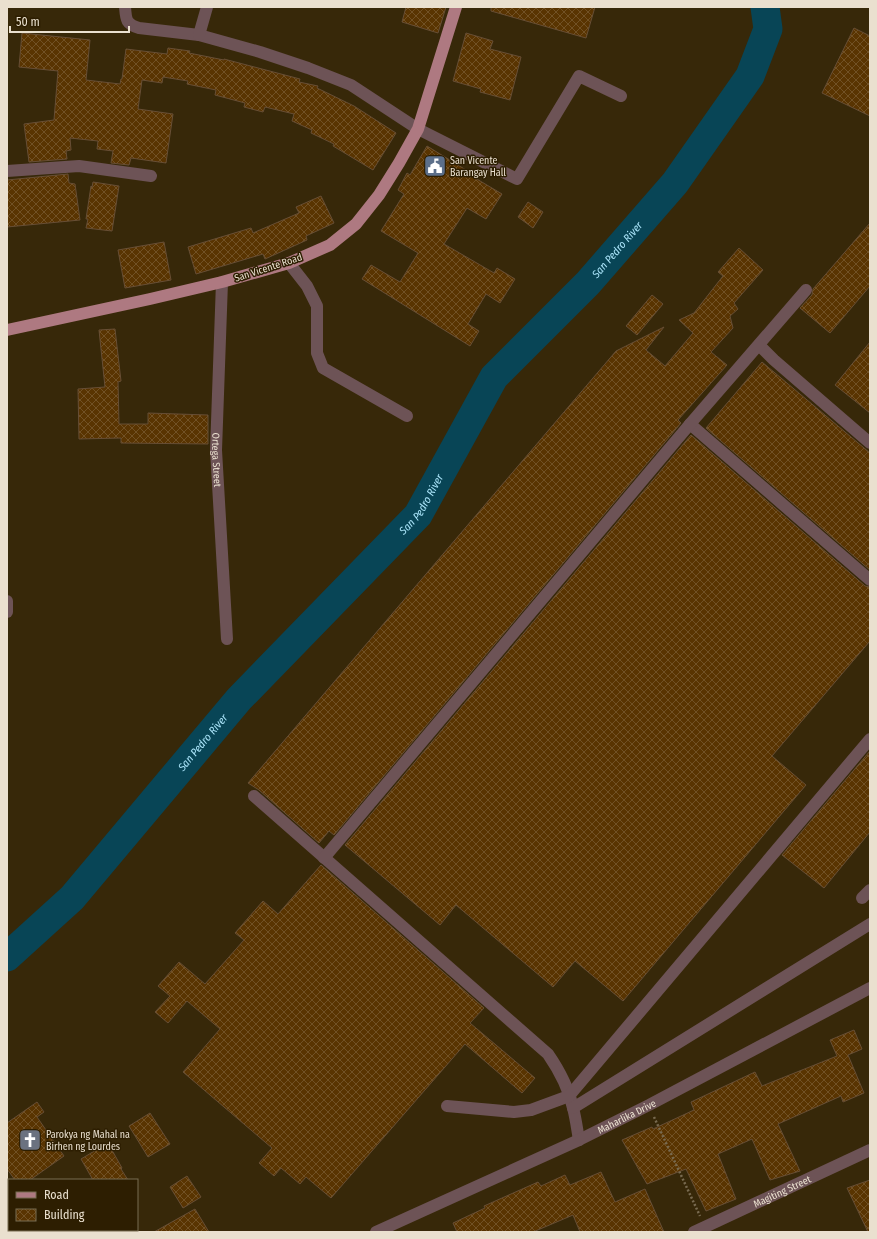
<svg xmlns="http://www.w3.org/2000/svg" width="877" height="1239" font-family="'Fira Sans Condensed',sans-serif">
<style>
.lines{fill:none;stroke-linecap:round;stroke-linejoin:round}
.river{stroke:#084556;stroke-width:29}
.building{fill:url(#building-cross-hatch);stroke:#674e35}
.path{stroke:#786a50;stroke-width:2.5;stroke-dasharray:2 2;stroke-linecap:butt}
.minor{stroke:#6d5356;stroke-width:12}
.major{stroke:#ae7981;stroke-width:12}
.labels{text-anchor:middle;stroke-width:3;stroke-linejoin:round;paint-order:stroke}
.poi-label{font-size:10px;fill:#eae0cf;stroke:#2d1e01;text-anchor:start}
.street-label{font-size:10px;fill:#eae0cf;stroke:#2d1e01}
.water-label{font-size:11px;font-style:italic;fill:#abe5fa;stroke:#2d1e01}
</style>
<defs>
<pattern id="building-cross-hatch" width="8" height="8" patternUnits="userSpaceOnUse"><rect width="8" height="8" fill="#593401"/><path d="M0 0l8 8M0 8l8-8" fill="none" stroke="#715125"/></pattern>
</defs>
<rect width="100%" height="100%" fill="#372809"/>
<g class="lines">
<path class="river" id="s1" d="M7,957L72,898L239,699L418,515L494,377L588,283L675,183L750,76L768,29L765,7"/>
</g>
<g class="building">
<path d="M406,7H446L438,33L402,22Z"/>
<path d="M491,7H595L586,38L491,11Z"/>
<path d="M854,28L870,36V116L822,93Z"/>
<path d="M22,33L90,40L86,80L120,84L121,79H122L126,49L167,54L168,48L190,51L189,53L224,60V59L300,79L299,82L318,86L317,88L354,106L396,133L373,170L333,146L334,144L311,133L312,130L292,121L294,114L265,107L263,112L244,107L245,103L215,95L216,90L187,84L188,81L163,77L162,83L142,80L138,109L173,114L166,163L131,158L129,165L111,163L113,151L97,149L98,141L70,138L71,150L66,151L67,159L29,162L24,124L54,120L58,71L19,67Z"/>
<path d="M466,33L493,41L490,49L521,57L510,100L480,92L481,89L453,81Z"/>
<path d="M427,146L466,170L465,172L502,194L486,219L467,208L444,244L494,273L497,268L515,279L500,303L486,294L468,324L479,331L470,346L362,279L371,265L400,282L418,253L381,231L404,194L398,190L407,173L410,175Z"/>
<path d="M68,174L69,183L75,184L80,220L7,227V180Z"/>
<path d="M93,182L119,186L112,231L86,228L88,219H86L91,186L92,187Z"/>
<path d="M321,196L334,223L306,236L307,240L265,259L263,254L196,274L188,247L251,228L253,233L299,213L296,207Z"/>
<path d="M528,202L543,212L533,228L518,217Z"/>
<path d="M870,223V286L830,333L800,308L812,295L813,289Z"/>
<path d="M164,242L171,280L125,288L118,250Z"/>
<path d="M739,248L763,270L734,303L738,309L730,316L733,328L711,352L727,365L678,420L681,423L334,835L329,831L319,843L259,790L248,783L616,351L664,327L646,350L665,366L693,333L679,320L694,313L723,276L718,272Z"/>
<path d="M652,295L663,304L637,335L626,326Z"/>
<path d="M115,329L121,381L118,382L119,424H148V413L208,415V444L121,443V438L79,439L78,389L105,387L99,330Z"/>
<path d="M870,342V413L835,385Z"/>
<path d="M762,362L870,453V570L706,428Z"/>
<path d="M691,435L865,586L870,587V641L772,756L806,785L623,1001L575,961L553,987L456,905L440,925L345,845Z"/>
<path d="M870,751V832L824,888L782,855Z"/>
<path d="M321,865L484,1008L470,1023L535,1078L522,1093L465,1044L331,1198L306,1177L300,1184L281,1168L274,1176L259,1163L272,1148L183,1072L220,1029L187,1001L168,1023L155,1012L170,996L158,986L179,962L205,984L244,940L235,933L263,901L278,914Z"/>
<path d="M854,1030L862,1049L848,1055L864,1093L843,1102L841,1096L778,1124L800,1171L770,1180L752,1139L718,1154L736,1199L706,1211L686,1169L647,1184L622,1140L652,1127L653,1129L694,1110L691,1102L755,1072L762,1086L837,1056L830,1040Z"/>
<path d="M37,1102L44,1112L37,1117L64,1156L30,1180H15L7,1169V1123Z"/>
<path d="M150,1113L170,1144L148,1157L129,1126Z"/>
<path d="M108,1143L122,1168L121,1169L128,1180H93L81,1159Z"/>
<path d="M601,1172L615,1202L645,1189L664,1232H580L573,1215L533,1232H457L453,1223L485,1208L484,1206L538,1182L541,1186L565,1175L570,1185Z"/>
<path d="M187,1176L201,1197L183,1208L170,1187Z"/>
<path d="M870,1180V1232H868L847,1188Z"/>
<path d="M195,1209L209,1232H154Z"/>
</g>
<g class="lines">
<path class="path" d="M654,1117L700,1216"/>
<g class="minor">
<path d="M125,7C126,20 126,24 139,28L199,35L260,52L308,68L351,85L418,129L517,179L579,76L621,96"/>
<path d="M199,35L207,7"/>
<path d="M7,171L79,166L151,176"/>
<path d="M289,263L307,286L317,306V353L323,368L407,416"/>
<path id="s2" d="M222,282L216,450L227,639"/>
<path d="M759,345L774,360L870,443"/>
<path d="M690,424L870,580"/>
<path d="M7,601V612"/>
<path d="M254,796L548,1054C559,1070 569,1089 573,1108C576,1119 577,1129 579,1140"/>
<path d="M324,858L690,424L806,290"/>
<path d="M862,898L870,890"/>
<path d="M447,1106L514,1112L531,1110L569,1096L870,739"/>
<path d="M573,1108L870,924"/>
<path d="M93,1232L94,1230"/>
<path id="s3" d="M376,1232L579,1140L649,1105L870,988"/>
<path id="s4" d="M694,1232L870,1150"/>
</g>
<path class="major" d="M7,330L150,299L222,282L289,263L330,245L356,224L379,195L399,163L418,129L456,7"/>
</g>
<defs>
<g id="civic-square" transform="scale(1.15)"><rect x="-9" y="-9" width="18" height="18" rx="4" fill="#5c6f8a" stroke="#2d1e01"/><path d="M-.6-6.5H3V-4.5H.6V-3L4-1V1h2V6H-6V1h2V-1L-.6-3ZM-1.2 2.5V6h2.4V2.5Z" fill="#fff"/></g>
<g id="church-square" transform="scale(1.15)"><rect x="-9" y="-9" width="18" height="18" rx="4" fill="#6b7280" stroke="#2d1e01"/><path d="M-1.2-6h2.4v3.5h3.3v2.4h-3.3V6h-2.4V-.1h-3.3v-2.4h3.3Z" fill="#fff"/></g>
</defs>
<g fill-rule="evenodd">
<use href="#civic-square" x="435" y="166"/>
<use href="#church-square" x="30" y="1140"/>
</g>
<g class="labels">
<g class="poi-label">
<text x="450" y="164">San Vicente<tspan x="450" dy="12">Barangay Hall</tspan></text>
<text x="46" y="1138">Parokya ng Mahal na<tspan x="46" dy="12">Birhen ng Lourdes</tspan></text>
</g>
<g class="street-label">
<text transform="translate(268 267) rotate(-18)" y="4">San Vicente Road</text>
<text dy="4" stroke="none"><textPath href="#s2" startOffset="178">Ortega Street</textPath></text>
<text dy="4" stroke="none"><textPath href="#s3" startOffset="276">Maharlika Drive</textPath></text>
<text dy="4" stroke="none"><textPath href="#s4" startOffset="97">Magiting Street</textPath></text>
</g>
<g class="water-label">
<text dy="4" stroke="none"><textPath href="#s1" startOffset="939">San Pedro River</textPath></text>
<text dy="4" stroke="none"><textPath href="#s1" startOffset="615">San Pedro River</textPath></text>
<text dy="4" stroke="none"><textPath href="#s1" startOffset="291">San Pedro River</textPath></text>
</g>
</g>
<rect width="877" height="1239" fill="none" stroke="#eae0cf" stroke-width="16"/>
<rect x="8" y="1179" width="130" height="52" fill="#2d1e01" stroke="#796c53"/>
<rect x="16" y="1192" width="20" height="6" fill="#ae7981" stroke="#796c53"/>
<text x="44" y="1199" font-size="12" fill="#eae0cf">Road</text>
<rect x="16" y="1209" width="20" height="12" fill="url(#building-cross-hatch)" stroke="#796c53"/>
<text x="44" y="1219" font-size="12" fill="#eae0cf">Building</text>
<path d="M10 26v6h119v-6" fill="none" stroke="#eae0cf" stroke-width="2"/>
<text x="16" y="26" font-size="12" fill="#eae0cf" stroke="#2d1e01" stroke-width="3" paint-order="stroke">50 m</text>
</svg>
